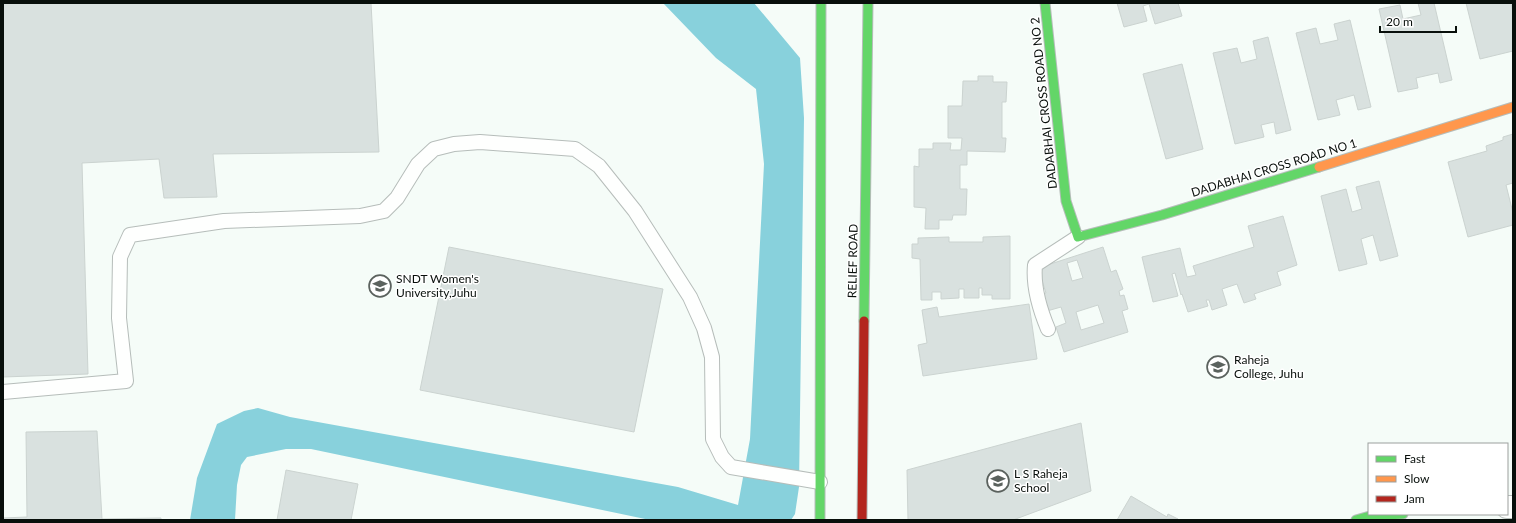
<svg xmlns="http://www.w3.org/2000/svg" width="1516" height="523" font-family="Lato,sans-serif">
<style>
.water{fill:#88d1dc}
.building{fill:#d9e1df;stroke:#cbd3d0;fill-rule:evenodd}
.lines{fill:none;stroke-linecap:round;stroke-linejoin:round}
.lane-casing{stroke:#b6bdba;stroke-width:16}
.street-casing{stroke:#b6bdba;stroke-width:24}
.fast-casing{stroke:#b6bdba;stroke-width:11}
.slow-casing{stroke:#b6bdba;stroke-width:11}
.jam-casing{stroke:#b6bdba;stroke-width:11}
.lane{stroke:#fefffe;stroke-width:14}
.street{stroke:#fefffe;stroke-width:22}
.fast{stroke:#63d668;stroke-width:9}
.slow{stroke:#ff974d;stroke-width:9}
.jam{stroke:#b3261e;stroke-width:9}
.labels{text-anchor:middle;stroke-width:3;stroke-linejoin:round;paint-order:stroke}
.street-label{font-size:12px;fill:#080f0b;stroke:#fff}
.poi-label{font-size:12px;fill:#080f0b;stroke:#fff;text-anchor:start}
</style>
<rect width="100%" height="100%" fill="#f5fcf8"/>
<path class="water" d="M663,3H754L800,58L804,118L799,487L795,514L791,520H650L311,449H286L247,457L241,465L237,485L235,520H190L197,478L217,424L244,411L258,408L290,417L678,487L738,505L750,439L764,164L756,89L716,58Z"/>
<g class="building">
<path d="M3,3H371L379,152L213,154L217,197L164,198L159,159L82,163L88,374L3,377Z"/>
<path d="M1117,3H1178L1182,16L1155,24L1149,4L1143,6L1147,21L1124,27Z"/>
<path d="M1418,3H1434L1452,80L1440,83L1438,73L1416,78L1418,88L1398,92L1379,9L1400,5L1403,19L1421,15Z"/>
<path d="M1466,3H1511L1513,13V51L1480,59Z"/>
<path d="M1350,20L1371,107L1358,110L1354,95L1336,100L1340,115L1318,120L1296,33L1316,28L1320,44L1338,40L1334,24Z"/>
<path d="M1268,37L1291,130L1276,134L1274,122L1261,125L1264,137L1235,144L1213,53L1237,48L1241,63L1257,59L1253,41Z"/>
<path d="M1182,64L1203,149L1166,159L1143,74Z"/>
<path d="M978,76H993V82H1007L1006,102H1002V138H1006L1005,152L967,151V165H960V189H967L966,215H953L952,220H939V229H925L926,208L914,207V166L919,167V149H933V143H951L950,150H961L962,138H948V106H962L963,81H978Z"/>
<path d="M1513,134V183L1506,185L1513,213V225L1468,237L1448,162L1487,151L1486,146L1503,140V137Z"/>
<path d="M1379,181L1398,256L1380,261L1373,235L1361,239L1367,264L1339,271L1321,196L1346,189L1352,212L1362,209L1356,187Z"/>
<path d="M1283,216L1297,265L1277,272L1281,285L1254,294L1256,299L1244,303L1237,284L1222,289L1227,305L1212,310L1209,300H1206L1208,306L1188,312L1182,294L1181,295L1175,273L1172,274L1178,296L1153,302L1142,257L1180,248L1187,277L1196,275L1193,266L1254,247L1248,226Z"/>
<path d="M1010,236V299H992V295H982V288H979V298H964V289H959V298L941,299V292H932V300H921L920,259L912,258V244H918V238L949,237V242H983V237Z"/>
<path d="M449,247L663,289L634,432L420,390Z"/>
<path d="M1103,247L1111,272L1116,270L1123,289L1119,291L1120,296L1124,295L1128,309L1122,311L1128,332L1064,352L1056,327L1066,323L1061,307L1047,311L1042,294L1046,293L1038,268ZM1077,260L1083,278L1072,281L1067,263ZM1098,305L1104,323L1081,330L1076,312Z"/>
<path d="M1029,304L1037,359L923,376L918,345L927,343L922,310L937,307L939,317Z"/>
<path d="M1081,423L1091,491L1013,520H908L907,470Z"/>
<path d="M97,431L102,519L161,518V520H3V518L27,517L26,432Z"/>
<path d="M286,470L358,484L351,520H277Z"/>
<path d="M1131,496L1167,517L1168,514L1178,519L1117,520Z"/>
</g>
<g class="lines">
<g class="lane-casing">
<g id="lane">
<path d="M1048,329C1040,310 1033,286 1035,265L1078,237"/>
<path d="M3,392L126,381L119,318L120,257L130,235L224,221L360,216L384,211L397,198L418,164L434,149L454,144L480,142L575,149L599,166L635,211L690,297L704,328L712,357L713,439L722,457L731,467L820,482"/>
</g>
</g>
<g class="street-casing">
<path id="street" d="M1507,507H1513"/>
</g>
<g class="fast-casing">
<g id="fast">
<path d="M1045,3L1066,201L1078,237L1162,215L1319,167"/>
<path d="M864,321L868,3"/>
<path d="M820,520L821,3"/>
<path d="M1356,520L1370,516L1403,514"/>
</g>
</g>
<g class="slow-casing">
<path id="slow" d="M1319,167L1513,107"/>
</g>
<g class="jam-casing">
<path id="jam" d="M862,520L864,321"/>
</g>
<use href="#lane" class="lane"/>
<use href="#street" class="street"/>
<use href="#fast" class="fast"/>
<use href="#slow" class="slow"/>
<use href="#jam" class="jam"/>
</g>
<defs>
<g id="university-ring" transform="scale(1.15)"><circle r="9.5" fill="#fff" stroke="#5b625e" stroke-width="1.5"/><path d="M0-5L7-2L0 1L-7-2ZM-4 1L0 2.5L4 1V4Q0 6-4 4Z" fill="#5b625e"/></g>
<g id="school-ring" transform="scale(1.15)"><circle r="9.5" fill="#fff" stroke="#5b625e" stroke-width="1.5"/><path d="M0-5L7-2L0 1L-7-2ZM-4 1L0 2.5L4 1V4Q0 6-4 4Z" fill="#5b625e"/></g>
</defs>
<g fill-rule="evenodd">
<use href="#university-ring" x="380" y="286"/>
<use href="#university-ring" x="1218" y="367"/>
<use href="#school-ring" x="998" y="481"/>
</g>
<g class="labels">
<g class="street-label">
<text transform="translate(1044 103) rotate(-96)" y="4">DADABHAI CROSS ROAD NO 2</text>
<text transform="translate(1274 168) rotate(-17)" y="4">DADABHAI CROSS ROAD NO 1</text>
<text transform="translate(853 261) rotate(-89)" y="4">RELIEF ROAD</text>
</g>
<g class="poi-label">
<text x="396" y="283">SNDT Women's<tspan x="396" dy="14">University,Juhu</tspan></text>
<text x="1234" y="364">Raheja<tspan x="1234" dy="14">College, Juhu</tspan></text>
<text x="1014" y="478">L S Raheja<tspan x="1014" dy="14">School</tspan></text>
</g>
</g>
<rect width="1516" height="523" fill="none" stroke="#080f0b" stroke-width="8"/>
<rect x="1368" y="443" width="140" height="72" fill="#ffffff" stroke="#9c9f9d"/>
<rect x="1376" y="456" width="20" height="6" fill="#63d668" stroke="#9c9f9d"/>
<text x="1404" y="463" font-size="12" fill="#080f0b">Fast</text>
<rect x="1376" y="476" width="20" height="6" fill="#ff974d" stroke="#9c9f9d"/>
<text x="1404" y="483" font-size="12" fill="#080f0b">Slow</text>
<rect x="1376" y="496" width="20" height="6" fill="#b3261e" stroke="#9c9f9d"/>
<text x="1404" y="503" font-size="12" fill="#080f0b">Jam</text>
<path d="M1380 26v6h76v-6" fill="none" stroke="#080f0b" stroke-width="2"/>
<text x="1386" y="26" font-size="12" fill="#080f0b" stroke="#ffffff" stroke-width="3" paint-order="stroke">20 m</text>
</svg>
